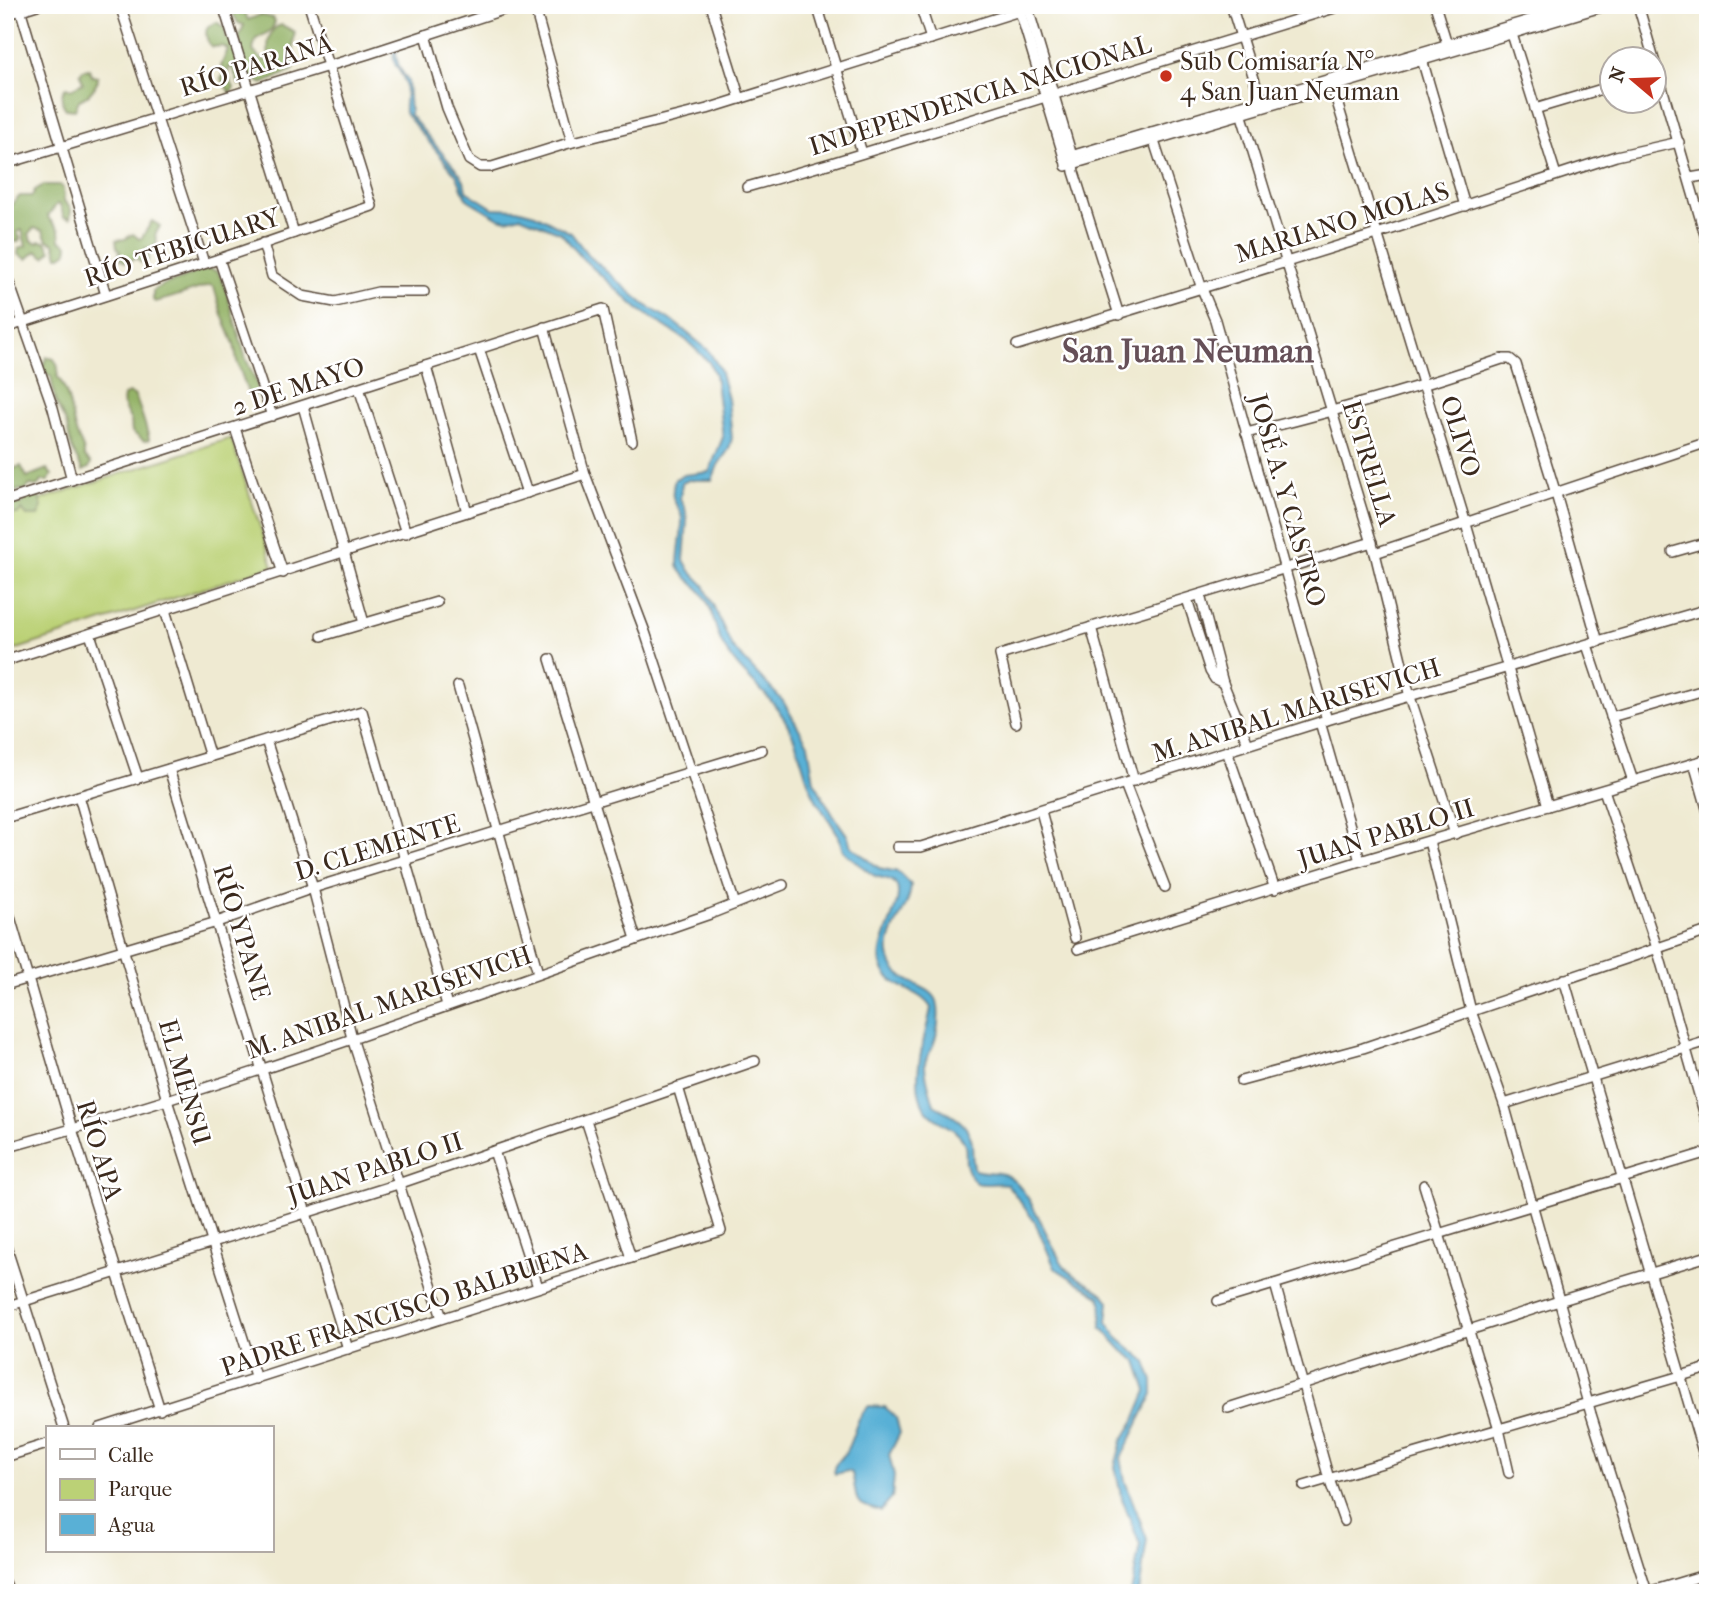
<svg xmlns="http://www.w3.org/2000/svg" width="1713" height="1598" font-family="'IM FELL French Canon',serif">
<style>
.green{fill:#bbd176;stroke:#7b7e4a;stroke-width:2}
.forest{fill:#94b367;stroke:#686e42;stroke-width:2}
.water{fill:#59b0d6;stroke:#4a6d7a;stroke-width:2}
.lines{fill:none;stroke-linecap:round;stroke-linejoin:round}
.street-casing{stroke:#564739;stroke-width:12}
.street{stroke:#fff;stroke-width:9}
.poi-dot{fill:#c8321e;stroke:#fff;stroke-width:2.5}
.labels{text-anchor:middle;stroke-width:5;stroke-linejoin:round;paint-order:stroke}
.poi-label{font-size:26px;fill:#3b2a1e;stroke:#fff;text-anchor:start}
.street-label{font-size:26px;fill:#3b2a1e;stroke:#fff}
.district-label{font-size:33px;font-weight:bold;fill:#665058;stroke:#fff}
</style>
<rect width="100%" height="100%" fill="#fff"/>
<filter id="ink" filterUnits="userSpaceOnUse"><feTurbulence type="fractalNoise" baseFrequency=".0143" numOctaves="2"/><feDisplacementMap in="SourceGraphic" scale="14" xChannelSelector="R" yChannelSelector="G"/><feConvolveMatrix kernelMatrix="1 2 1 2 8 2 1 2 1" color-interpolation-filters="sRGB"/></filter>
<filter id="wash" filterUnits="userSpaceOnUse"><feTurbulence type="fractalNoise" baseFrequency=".00686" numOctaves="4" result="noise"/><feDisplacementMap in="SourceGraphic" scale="28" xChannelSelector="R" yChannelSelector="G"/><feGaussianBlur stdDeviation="1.57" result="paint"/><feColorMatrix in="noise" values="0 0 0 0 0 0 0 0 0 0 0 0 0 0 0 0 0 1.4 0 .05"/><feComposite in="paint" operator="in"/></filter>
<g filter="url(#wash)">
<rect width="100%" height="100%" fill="#efead2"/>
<path class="green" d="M231,438L273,566L5,653V511Z"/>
<g class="forest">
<path d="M228,5H242L248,20L260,15L273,18L275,21C273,33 263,34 255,40L253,51L264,61L269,57C267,44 268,28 282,25L295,32C291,45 296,57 293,70L263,84L250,78L241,68V83L239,85L232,68L229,67L228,74L234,88L230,93L221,79L225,73L221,66L228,49L222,46L212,47C207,43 205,34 207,28L217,22L226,30L225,37L230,39L242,54L239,37L244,25L238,23Z"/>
<path d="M89,69L92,76L98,77C98,86 88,97 79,100L75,110L66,109C61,103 60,94 66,87L71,89L83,83L80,74L83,70Z"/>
<path d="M44,185H60L63,188L64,201L71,209L70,219L64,217L60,205L57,204L48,216L49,219L59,230L60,240L68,245L67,252L61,256H58L54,243L47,240L43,231L34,228L29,234L31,240L37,243L39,241L46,242L51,251L45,257L36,251L27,259L18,254L19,248L26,246L22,230L17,232L20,238L18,242L9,241L5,237V200L7,205H11L20,196H32L35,190Z"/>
<path d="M152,221L160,226L155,235L157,242L154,247L145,248L149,256L147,262L143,260L141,263L136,258L125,262L119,257L120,251L117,247L116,240L125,239L133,234L139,239L142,238Z"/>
<path d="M211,269L218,272L224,284L246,359L257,384V392L253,397L248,393L237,361L234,344L222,315L214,287L211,285C192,290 174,298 155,302L153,300V291C163,283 169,283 179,280C192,276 195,270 211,269Z"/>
<path d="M47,357L54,359C58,365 60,370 57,376C71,393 70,416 77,435C80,443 85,448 84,456L91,463L89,468L83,471L72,449L66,423L55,401L51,376L45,373L42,367Z"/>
<path d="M128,393L134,395C138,401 149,436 149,440L144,441L132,432C131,428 132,425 131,421C127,411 121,408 124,396Z"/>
<path d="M5,450L12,469L21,466L27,477L47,469L52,475L48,481H42L37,486L30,485L25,490H19L5,496Z"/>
<path d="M32,495L39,497L42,507L38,516H27L22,510L18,514H13L10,524L5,525V509L10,508L14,503L22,504L24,500Z"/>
</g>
<g class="water">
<path d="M397,49L396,56L399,67L408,81L410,115L460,174L464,181L466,191L493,208L517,209L535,214L571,233L588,255L615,279L644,304L675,323L708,350L720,369L728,399L732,438L729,449L718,465L712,480H689L682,483L680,499L685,508L687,520L684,560L690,571L704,585L732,647L783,701L808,744L814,781L833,815L847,835L851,846L879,868L898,872L911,885C910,911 885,930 889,954C893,986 930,982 937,1001C940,1011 938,1033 934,1043C932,1049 926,1057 925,1063C924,1075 931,1093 934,1105C951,1115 969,1122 972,1143C973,1152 971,1161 975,1170C986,1174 1000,1171 1006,1175C1034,1191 1047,1244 1065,1267C1075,1279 1094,1285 1105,1296L1109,1302L1107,1322L1119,1339L1145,1360L1153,1381V1394L1121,1458L1125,1481L1147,1539L1139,1593H1131L1140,1545L1121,1496L1115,1466L1122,1441L1135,1420L1147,1391L1137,1361L1123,1351L1101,1327L1102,1302L1099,1296L1055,1268L1035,1222L1007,1184C996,1182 987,1186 976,1183C971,1177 967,1171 966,1163C965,1156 967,1149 964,1142C956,1127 941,1125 930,1114C905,1091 926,1036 931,1008C920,988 887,989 881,964C875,940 908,899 895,883C890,878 881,878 875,876C872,875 845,853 843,850C840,845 841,840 838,835C830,819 817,806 811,789C801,765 799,743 785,720C769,692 740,675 724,647C714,631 714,608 702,593C695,583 683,578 678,566C678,551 682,536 682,521C682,503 667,507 675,479L684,475L709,472L723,437L715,374L709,362L686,340L638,309L583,259L561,233L520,216L507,220L499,218L470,201L466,198L457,176L405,113C404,103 407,92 405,83C402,69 391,68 394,50Z"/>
<path d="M869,1406L885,1407L896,1418L900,1433L889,1455L894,1475L892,1498L881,1511C850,1503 859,1502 852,1473L848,1471L835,1474C834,1470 833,1468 836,1464C838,1459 844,1456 846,1451C855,1436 855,1417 869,1406Z"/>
</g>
</g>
<g filter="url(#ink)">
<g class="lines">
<g class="street-casing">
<g id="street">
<path d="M19,5L106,295"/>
<path d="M120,5L204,263"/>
<path d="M223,5L294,233"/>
<path d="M711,5L740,99"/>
<path d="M817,5L862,153"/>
<path d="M920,5L931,39"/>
<path d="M1018,5L1066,164"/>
<path d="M1027,5L1072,156L1074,172L1119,315"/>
<path d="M1231,5L1262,104"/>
<path d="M1435,5L1448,47"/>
<path d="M1638,5L1708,245"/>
<path d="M5,15L37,5"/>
<path d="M1511,31L1556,175"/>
<path d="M426,35L447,108L469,160L480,167H492L572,142L534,5"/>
<path d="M1421,56L1465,206"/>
<path d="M1330,79L1466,524L1548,806"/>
<path d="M1239,106L1375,553L1410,697L1455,834"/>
<path d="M1535,109L1612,86"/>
<path d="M1151,132L1202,289L1215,320L1327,720"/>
<path d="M569,143L707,109L1039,5"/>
<path d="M1064,158L1580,5"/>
<path d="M5,164L368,54L518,5"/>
<path d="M1066,166L1608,5"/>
<path d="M1690,178L1708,175"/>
<path d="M747,187L831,163L1344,5"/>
<path d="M263,243L272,276L302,296L335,302L378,292H424"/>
<path d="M219,259L272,416"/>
<path d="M5,271L53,408L72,480"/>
<path d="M544,327L585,474L645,632L735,904"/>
<path d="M5,328L219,259L372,206L309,5"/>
<path d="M1017,345L1377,234L1616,156L1679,142"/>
<path d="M479,349L527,493"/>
<path d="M426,366L467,512"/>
<path d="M359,388L406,533"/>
<path d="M303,406L364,623"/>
<path d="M235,428L283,573"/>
<path d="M1246,433C1333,412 1418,388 1502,359H1510L1516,364L1556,494L1598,642"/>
<path d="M5,501L603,309L632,441"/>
<path d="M1673,552L1708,542"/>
<path d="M1375,553L1708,442"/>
<path d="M1187,599L1210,671L1215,679L1223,683L1200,595"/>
<path d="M165,610L210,757"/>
<path d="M1091,627L1134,781"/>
<path d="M90,634L138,778"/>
<path d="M322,636L437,602"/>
<path d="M1587,645L1633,781"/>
<path d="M550,659L636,939"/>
<path d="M5,661L585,474"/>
<path d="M1223,683L1248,744"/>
<path d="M458,686L538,973"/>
<path d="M1611,717L1708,689"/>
<path d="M1320,722L1360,861"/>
<path d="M1016,723L1000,655L1372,542"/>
<path d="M266,740L313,888L352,1038L442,1318"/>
<path d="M1227,751L1275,889"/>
<path d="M1694,763L1708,812"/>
<path d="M169,769L348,1349"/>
<path d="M1125,784L1165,887"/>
<path d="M1604,790L1657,948L1708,1126"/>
<path d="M79,796L167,1100L256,1379"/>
<path d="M1041,811L1075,938"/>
<path d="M5,818L362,711L447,1005"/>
<path d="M1429,841L1471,1011L1504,1104L1591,1414L1647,1592"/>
<path d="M897,847H921L1320,722L1708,609"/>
<path d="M5,900L72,1129L160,1410"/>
<path d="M1078,949L1360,861L1708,759"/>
<path d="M1564,979L1708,1469"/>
<path d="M5,985L217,922L313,888L762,750"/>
<path d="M1241,1081L1363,1048L1708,931"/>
<path d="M1504,1104L1708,1041"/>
<path d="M586,1120L631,1258"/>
<path d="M5,1148C244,1082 476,995 710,914L783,885"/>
<path d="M494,1151L538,1287"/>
<path d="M1424,1185L1499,1429L1509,1473"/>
<path d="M5,1243L64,1428"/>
<path d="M1275,1284L1329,1479L1344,1521"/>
<path d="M1218,1301L1708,1152"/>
<path d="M5,1307L398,1184L755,1061"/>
<path d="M1228,1408L1559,1301L1708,1256"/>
<path d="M100,1428L631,1258L721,1231L678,1087"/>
<path d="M5,1457L47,1444"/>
<path d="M1304,1486L1708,1368"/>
<path d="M5,1583L9,1593"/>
<path d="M1645,1593L1708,1574"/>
</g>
</g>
<use href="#street" class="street"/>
</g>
</g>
<circle class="poi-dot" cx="1166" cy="76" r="7"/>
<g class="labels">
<g class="poi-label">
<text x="1180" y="70">Sub Comisaría N°<tspan x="1180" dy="30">4 San Juan Neuman</tspan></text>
</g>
<g class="street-label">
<text transform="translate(256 65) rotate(-17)" y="9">RÍO PARANÁ</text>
<text transform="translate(980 95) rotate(-17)" y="9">INDEPENDENCIA NACIONAL</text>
<text transform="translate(1342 222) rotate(-17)" y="9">MARIANO MOLAS</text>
<text transform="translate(182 247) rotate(-18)" y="9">RÍO TEBICUARY</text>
<text transform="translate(298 386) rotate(-18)" y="9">2 DE MAYO</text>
<text transform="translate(1461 436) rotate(73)" y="9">OLIVO</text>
<text transform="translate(1370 463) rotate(73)" y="9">ESTRELLA</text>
<text transform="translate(1288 500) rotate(74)" y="9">JOSÉ A. Y CASTRO</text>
<text transform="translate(1296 710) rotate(-17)" y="9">M. ANIBAL MARISEVICH</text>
<text transform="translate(1386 833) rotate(-17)" y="9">JUAN PABLO II</text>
<text transform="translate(377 847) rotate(-17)" y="9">D. CLEMENTE</text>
<text transform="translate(242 932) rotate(73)" y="9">RÍO YPANE</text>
<text transform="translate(389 1002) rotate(-19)" y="9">M. ANIBAL MARISEVICH</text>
<text transform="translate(185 1082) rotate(74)" y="9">EL MENSU</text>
<text transform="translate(100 1150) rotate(73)" y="9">RÍO APA</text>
<text transform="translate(375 1168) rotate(-18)" y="9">JUAN PABLO II</text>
<text transform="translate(404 1309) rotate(-18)" y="9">PADRE FRANCISCO BALBUENA</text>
</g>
<g class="district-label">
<text x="1188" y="362">San Juan Neuman</text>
</g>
</g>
<rect width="1713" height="1598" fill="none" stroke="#fff" stroke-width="28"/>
<rect x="46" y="1426" width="228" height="126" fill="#ffffff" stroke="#b1aaa5" stroke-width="2"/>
<rect x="60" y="1449" width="35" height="10" fill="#ffffff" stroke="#b1aaa5" stroke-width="2"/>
<text x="108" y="1462" font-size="21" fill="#3b2a1e">Calle</text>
<rect x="60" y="1479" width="35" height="21" fill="#bbd176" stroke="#b1aaa5" stroke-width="2"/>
<text x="108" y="1496" font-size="21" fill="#3b2a1e">Parque</text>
<rect x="60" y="1514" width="35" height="21" fill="#59b0d6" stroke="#b1aaa5" stroke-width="2"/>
<text x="108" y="1532" font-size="21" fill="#3b2a1e">Agua</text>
<g transform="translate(1633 80) rotate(289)"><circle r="33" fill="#ffffff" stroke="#b1aaa5" stroke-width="2"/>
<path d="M0-5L12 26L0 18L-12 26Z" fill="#c8321e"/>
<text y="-10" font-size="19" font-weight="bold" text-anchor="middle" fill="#3b2a1e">N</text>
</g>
</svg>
